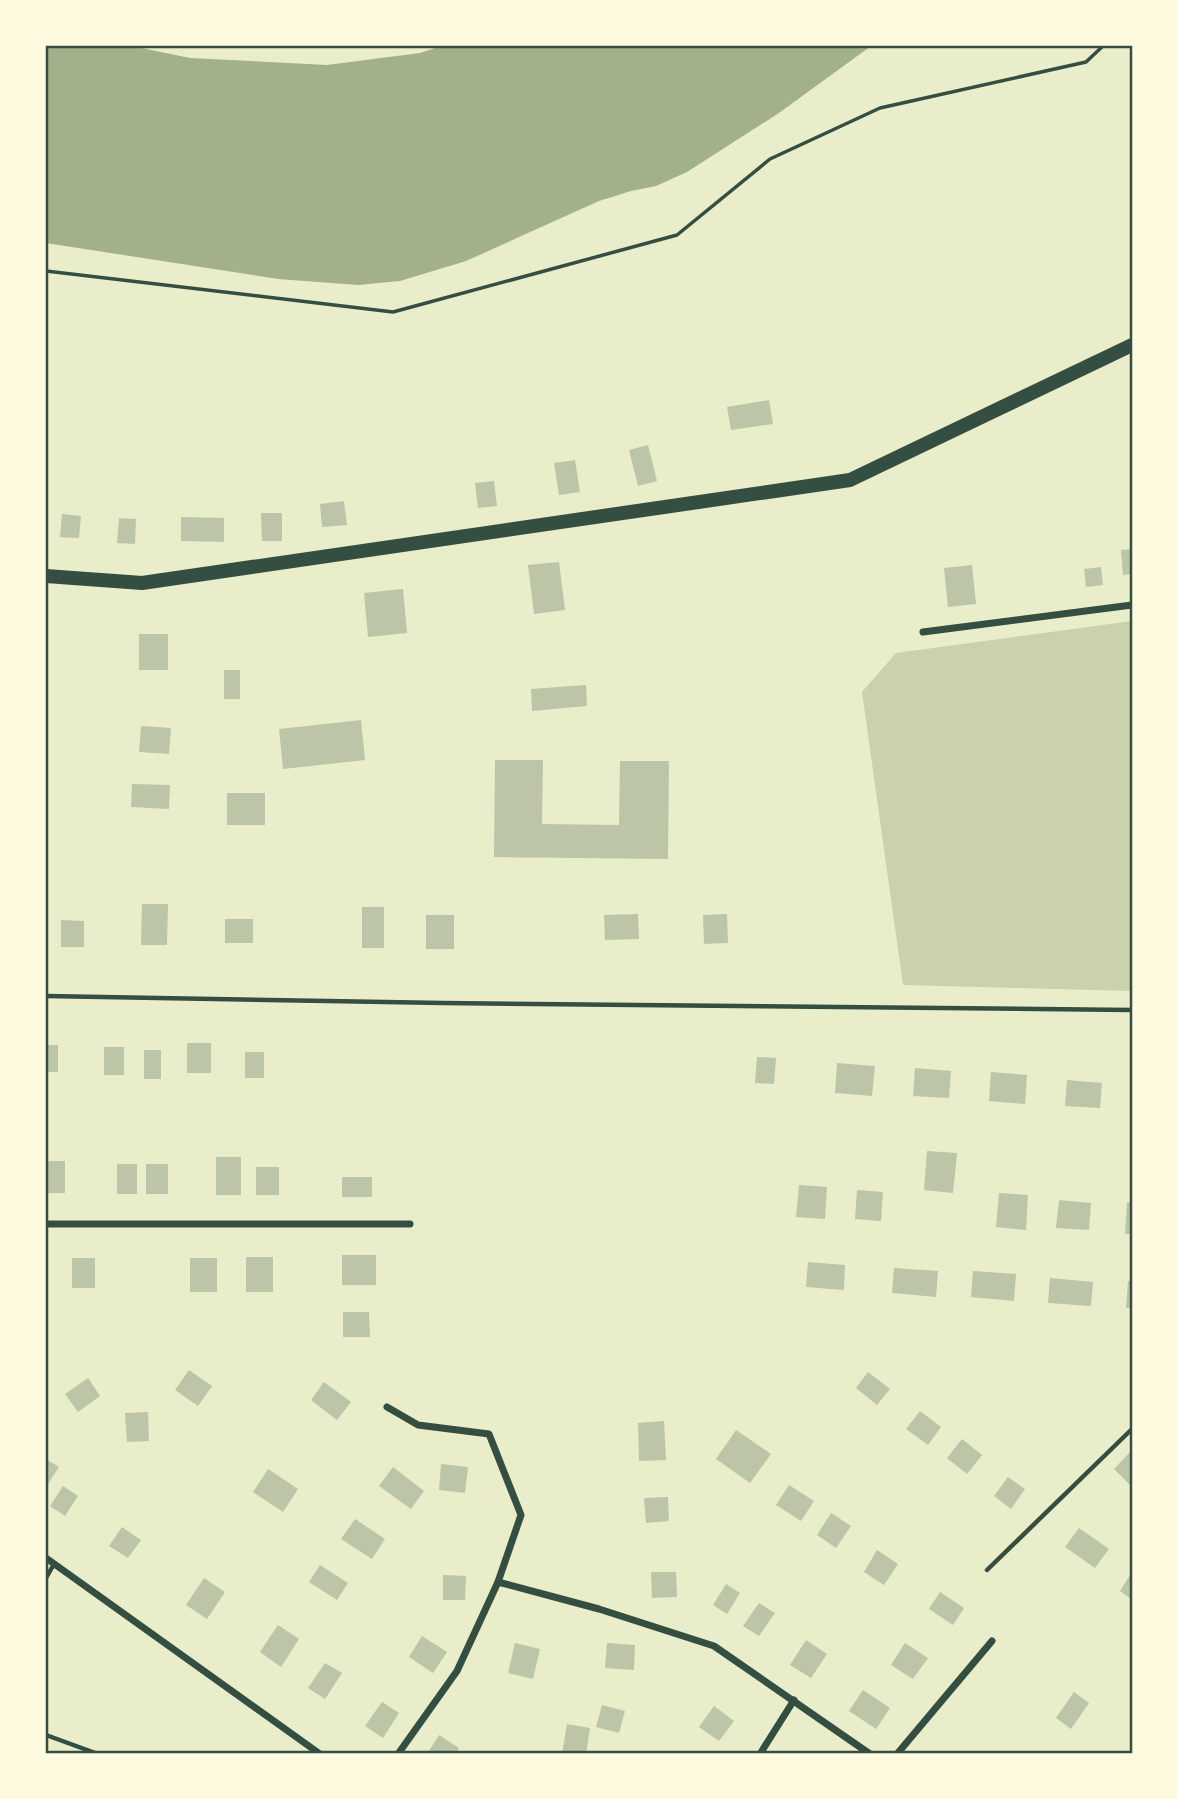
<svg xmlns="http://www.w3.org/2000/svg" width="1178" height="1799" font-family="'IBM Plex Serif',serif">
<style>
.green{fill:#cad2ad}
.water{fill:#a3b18a}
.building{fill:#bcc5a7}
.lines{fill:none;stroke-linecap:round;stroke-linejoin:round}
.path{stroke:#344e41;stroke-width:3.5}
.service{stroke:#344e41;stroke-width:4.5}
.minor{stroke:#344e41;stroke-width:7}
.secondary{stroke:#344e41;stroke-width:14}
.neatline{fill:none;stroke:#344e41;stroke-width:2.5}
</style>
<rect width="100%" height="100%" fill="#e9edc9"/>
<path class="green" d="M1132,621V991L903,985L862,692L896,653Z"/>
<path class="water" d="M46,46H132L190,58L327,65L420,53L441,46H871L779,113L687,172L656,186L631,191L599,201L466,261L400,281L358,285L278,279L46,243Z"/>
<g class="building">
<path d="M769,400L773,424L731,430L727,407Z"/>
<path d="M648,445L657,481L638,486L629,450Z"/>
<path d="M575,460L580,492L559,495L554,463Z"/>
<path d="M494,481L497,506L478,508L475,483Z"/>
<path d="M344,501L347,525L322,527L320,504Z"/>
<path d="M261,513H282V541H262Z"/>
<path d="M62,514L81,516L79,538L60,537Z"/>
<path d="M181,517L224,518V542L181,541Z"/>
<path d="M119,518L136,519L135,544L117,543Z"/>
<path d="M1132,549V574L1123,575L1121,550Z"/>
<path d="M559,562L565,610L534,614L528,565Z"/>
<path d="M972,565L976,604L948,607L944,568Z"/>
<path d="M1101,567L1103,585L1086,587L1084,569Z"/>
<path d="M403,589L407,633L368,637L364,593Z"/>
<rect x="139" y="634" width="29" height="36"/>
<rect x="224" y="670" width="16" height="29"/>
<path d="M586,685L587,706L532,711L531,689Z"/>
<path d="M361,720L365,760L283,769L279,729Z"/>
<path d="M141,726L171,728L169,754L139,752Z"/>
<path d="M495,760H543L542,824L619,825L620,761H669L668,859L494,857Z"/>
<path d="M132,784L170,785L169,809L131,807Z"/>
<rect x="227" y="793" width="38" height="32"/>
<path d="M142,904H168L167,945H141Z"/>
<rect x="362" y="907" width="22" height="41"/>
<path d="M638,914L639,939L605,940L604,915Z"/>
<path d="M727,914L728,943L704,944L703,915Z"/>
<rect x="426" y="915" width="28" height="34"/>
<rect x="225" y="919" width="28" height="24"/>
<path d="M61,920L84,921V947H61Z"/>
<rect x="187" y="1043" width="24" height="30"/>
<rect x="46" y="1045" width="12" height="27"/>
<rect x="104" y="1047" width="20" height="28"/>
<rect x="144" y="1050" width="17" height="29"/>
<rect x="245" y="1052" width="19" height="26"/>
<path d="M757,1057L776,1058L774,1084L755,1083Z"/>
<path d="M837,1063L875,1066L872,1096L835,1093Z"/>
<path d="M915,1068L951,1071L949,1098L913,1096Z"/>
<path d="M991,1072L1027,1075L1025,1104L989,1101Z"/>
<path d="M1067,1080L1102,1083L1100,1108L1065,1106Z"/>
<path d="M927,1151L957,1153L953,1193L924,1190Z"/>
<rect x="216" y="1157" width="25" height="38"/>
<rect x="46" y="1161" width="19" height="32"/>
<rect x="117" y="1164" width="20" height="30"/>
<rect x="146" y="1164" width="22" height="30"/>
<rect x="256" y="1167" width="23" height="28"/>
<rect x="342" y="1177" width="30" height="20"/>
<path d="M799,1185L827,1187L825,1219L796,1217Z"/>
<path d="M857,1190L883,1192L881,1221L855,1219Z"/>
<path d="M999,1193L1028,1195L1026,1230L996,1227Z"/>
<path d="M1059,1200L1091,1203L1089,1230L1056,1228Z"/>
<path d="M1127,1202L1132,1203V1234H1125Z"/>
<rect x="342" y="1255" width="34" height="30"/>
<rect x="246" y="1257" width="27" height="35"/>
<rect x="72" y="1258" width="23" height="30"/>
<rect x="190" y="1258" width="27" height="34"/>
<path d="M808,1262L845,1265L844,1290L806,1287Z"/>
<path d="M894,1268L938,1271L936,1297L892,1293Z"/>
<path d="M973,1271L1016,1274L1014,1301L971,1297Z"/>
<path d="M1050,1278L1093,1282L1091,1306L1048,1303Z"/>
<path d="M1128,1281H1132V1308H1126Z"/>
<path d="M343,1312H369L370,1337H343Z"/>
<path d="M189,1370L212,1386L198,1406L175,1390Z"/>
<path d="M868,1372L890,1389L877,1405L856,1388Z"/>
<path d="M88,1378L100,1396L78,1412L65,1394Z"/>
<path d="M324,1382L351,1402L337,1420L311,1400Z"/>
<path d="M920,1411L941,1427L928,1445L906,1429Z"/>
<path d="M148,1412L149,1441L127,1442L125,1413Z"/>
<path d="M664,1421L666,1460L639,1461L638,1423Z"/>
<path d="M736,1430L771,1454L750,1483L716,1459Z"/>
<path d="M962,1439L982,1455L967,1474L947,1458Z"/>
<path d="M1132,1450V1487L1114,1469Z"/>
<path d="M46,1459L59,1467L46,1487Z"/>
<path d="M441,1464L468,1467L465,1493L439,1490Z"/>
<path d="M393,1467L424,1491L411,1509L379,1486Z"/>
<path d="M268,1469L298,1489L283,1512L253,1492Z"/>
<path d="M1008,1477L1025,1489L1011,1509L994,1496Z"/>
<path d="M789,1485L814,1501L801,1521L776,1505Z"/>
<path d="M63,1486L78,1496L65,1516L50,1506Z"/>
<path d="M668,1497L669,1521L646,1523L644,1498Z"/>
<path d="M831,1513L851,1526L836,1548L817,1535Z"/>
<path d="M355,1519L385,1539L372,1559L341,1539Z"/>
<path d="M122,1527L141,1540L128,1558L109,1546Z"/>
<path d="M1079,1528L1109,1549L1095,1568L1065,1547Z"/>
<path d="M877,1550L898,1564L884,1585L864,1572Z"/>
<path d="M320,1565L348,1583L337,1600L309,1582Z"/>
<path d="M651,1572H676L677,1597L652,1598Z"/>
<path d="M1132,1572V1600L1120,1591Z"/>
<path d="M443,1575L466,1576L465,1600H443Z"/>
<path d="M204,1578L225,1592L207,1619L186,1605Z"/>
<path d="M726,1584L740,1593L727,1614L713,1605Z"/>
<path d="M940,1592L964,1608L953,1625L929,1609Z"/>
<path d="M759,1603L775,1613L759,1636L743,1626Z"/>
<path d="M278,1625L299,1639L281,1667L260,1652Z"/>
<path d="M422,1636L447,1652L433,1673L409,1657Z"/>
<path d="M806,1640L827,1654L811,1678L790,1665Z"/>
<path d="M515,1643L540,1649L533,1679L508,1673Z"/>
<path d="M607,1643L635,1645L634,1670L605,1668Z"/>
<path d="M905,1643L928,1658L913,1679L891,1665Z"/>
<path d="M325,1663L342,1673L325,1699L308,1688Z"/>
<path d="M863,1690L890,1708L876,1729L849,1711Z"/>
<path d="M1074,1692L1089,1703L1071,1729L1056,1718Z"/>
<path d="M382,1702L399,1713L383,1738L365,1726Z"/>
<path d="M602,1705L625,1711L619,1733L596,1727Z"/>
<path d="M714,1706L734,1721L719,1741L699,1727Z"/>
<path d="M567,1724L590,1728L586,1754H562Z"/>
<path d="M439,1735L459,1748L456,1754H427Z"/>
</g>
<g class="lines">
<path class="path" d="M46,271L393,312L677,235L770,159L880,108L1086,62L1103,46"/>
<g class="service">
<path d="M46,996L443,1003L1132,1010"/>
<path d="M987,1570L1132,1429"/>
<path d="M46,1578L54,1564"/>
<path d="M46,1735L98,1754"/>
</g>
<g class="minor">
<path d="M923,632L1132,605"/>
<path d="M46,1224H410"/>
<path d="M387,1407L418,1425L489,1434L521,1515L498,1582L599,1609L714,1646L870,1754"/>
<path d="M46,1558L320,1754"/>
<path d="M398,1754L457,1671L498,1582"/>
<path d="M760,1754L794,1700"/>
<path d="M897,1754L992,1641"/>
</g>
<path class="secondary" d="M46,576L142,583L850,480L1132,345"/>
</g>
<rect width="1178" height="1799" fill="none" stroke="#fefae0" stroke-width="94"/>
<rect x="47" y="47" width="1084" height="1705" class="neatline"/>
</svg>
